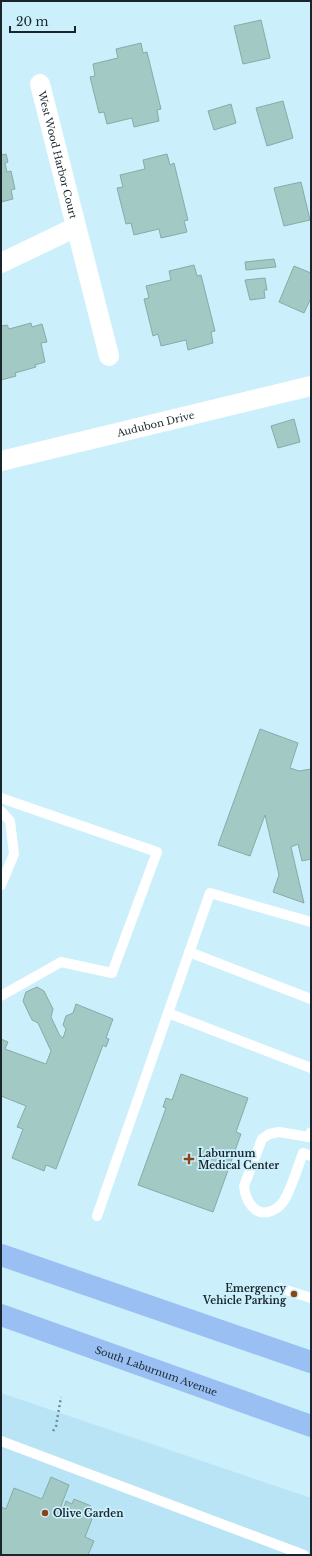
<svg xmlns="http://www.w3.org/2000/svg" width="312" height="1556" font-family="'Libre Baskerville',serif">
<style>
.built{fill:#b8e4f5}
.building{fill:#a3c9c5;stroke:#86aba7}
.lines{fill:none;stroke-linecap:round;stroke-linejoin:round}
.path{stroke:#738b95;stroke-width:2.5;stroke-dasharray:2 3;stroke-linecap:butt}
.service{stroke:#fff;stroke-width:10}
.minor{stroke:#fff;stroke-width:20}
.primary{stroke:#9abff3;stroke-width:22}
.poi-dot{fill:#8a4619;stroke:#cceffc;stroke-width:1.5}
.labels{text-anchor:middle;stroke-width:3.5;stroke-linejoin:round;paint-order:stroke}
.street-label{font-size:10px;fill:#18252a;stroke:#cceffc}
.poi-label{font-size:10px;font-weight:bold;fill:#18252a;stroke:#cceffc;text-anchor:start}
</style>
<rect width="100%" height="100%" fill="#cceffc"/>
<path class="built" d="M1,1393L311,1498V1555H1Z"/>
<g class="building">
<path d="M261,20L270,58L243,64L234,26Z"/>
<path d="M141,43L143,53L147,52L161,109L157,110L159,121L134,127L132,118L107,124L104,112L99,113L90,77L95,76L93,64L118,58L116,49Z"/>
<path d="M283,101L293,138L267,146L256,108Z"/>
<path d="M231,104L236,123L214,130L208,111Z"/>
<path d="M1,150L2,155L6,154L8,162L5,163L7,172L11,171L15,189L11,190L13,199L1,202Z"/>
<path d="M167,154L170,165L174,163L188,220L184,221L187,232L161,238L159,229L134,235L131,223L126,224L117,188L123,187L120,175L145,169L143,160Z"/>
<path d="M301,182L310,220L284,226L274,188Z"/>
<path d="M274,259L276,267L246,270L245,262Z"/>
<path d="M194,265L197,276L201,275L215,331L211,332L213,343L188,350L186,340L161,346L158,334L153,336L144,299L149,298L146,286L171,280L169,271Z"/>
<path d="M294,266L311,273V298L304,313L279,302Z"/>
<path d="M265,278L267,290H264L265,298L250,300L245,280Z"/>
<path d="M31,323L32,327L42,324L47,342L41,343L45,362L35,365L36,367L15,373L16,376L1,380V326L7,325L9,329Z"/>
<path d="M294,419L300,442L278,448L271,426Z"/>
<path d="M260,729L298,743L290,768L299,771L311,769V859L302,861L298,844L291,847L304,903L273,892L279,875L265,815L250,856L218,845Z"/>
<path d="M37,987L44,991L53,1009L51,1017L60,1036L63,1038L66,1029L63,1025L66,1016L73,1013L76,1004L113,1019L106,1038L109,1039L106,1047L103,1045L56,1169L46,1165L44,1171L12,1158L23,1129L17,1127L26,1106L1,1096V1039L8,1042L5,1049L46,1064L51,1051L38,1023L32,1020L23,1001L26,992Z"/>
<path d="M181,1074L248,1098L236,1132L241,1134L213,1212L138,1185L166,1108L163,1107L166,1098L172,1100Z"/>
<path d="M51,1477L69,1485L61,1506L64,1507L66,1501L72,1504L74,1499L91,1506L87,1517L92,1519L85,1537L94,1541L88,1555H1V1507L6,1509L14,1488L42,1499Z"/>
</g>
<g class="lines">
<path class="path" d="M53,1431L56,1426L61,1397"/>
<g class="service">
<path d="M1,798L157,852L112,973L61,962L1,996"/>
<path d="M1,811L10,821L14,854L1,885"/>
<path d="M189,952L311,999"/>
<path d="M168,1013L311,1068"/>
<path d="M311,1132L309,1137L279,1132L269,1134L262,1139L244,1186C245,1196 248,1204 256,1210C265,1216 277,1210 283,1202C290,1193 298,1166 303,1153L311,1156"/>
<path d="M97,1216L210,893L311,922"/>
<path d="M280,1288L311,1298"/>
<path d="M1,1441L304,1555"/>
</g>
<g class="minor">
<path id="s1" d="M40,84L109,356"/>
<path d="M1,263L76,227"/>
<path id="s2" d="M1,461L311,386"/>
</g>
<g class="primary">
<path d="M1,1255L311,1362"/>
<path id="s3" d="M1,1315L311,1426"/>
</g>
</g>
<g class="poi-dot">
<path d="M187 1153h4v4h4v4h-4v4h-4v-4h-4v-4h4z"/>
<circle cx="294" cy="1294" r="4"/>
<circle cx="45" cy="1513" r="4"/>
</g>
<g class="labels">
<g class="street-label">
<text dy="4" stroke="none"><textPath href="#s1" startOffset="73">West Wood Harbor Court</textPath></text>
<text dy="4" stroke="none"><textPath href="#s2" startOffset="159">Audubon Drive</textPath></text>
<text dy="4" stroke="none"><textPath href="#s3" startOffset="165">South Laburnum Avenue</textPath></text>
</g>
<g class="poi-label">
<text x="198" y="1157">Laburnum<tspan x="198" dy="12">Medical Center</tspan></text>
<text x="286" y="1292" text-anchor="end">Emergency<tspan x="286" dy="12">Vehicle Parking</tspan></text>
<text x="53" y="1517">Olive Garden</text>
</g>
</g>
<rect width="312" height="1556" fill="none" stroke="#18252a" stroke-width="4"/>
<path d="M10 26v6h65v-6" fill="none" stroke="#18252a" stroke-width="2"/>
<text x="16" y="26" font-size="12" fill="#18252a" stroke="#cceffc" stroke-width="3" paint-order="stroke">20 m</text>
</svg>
